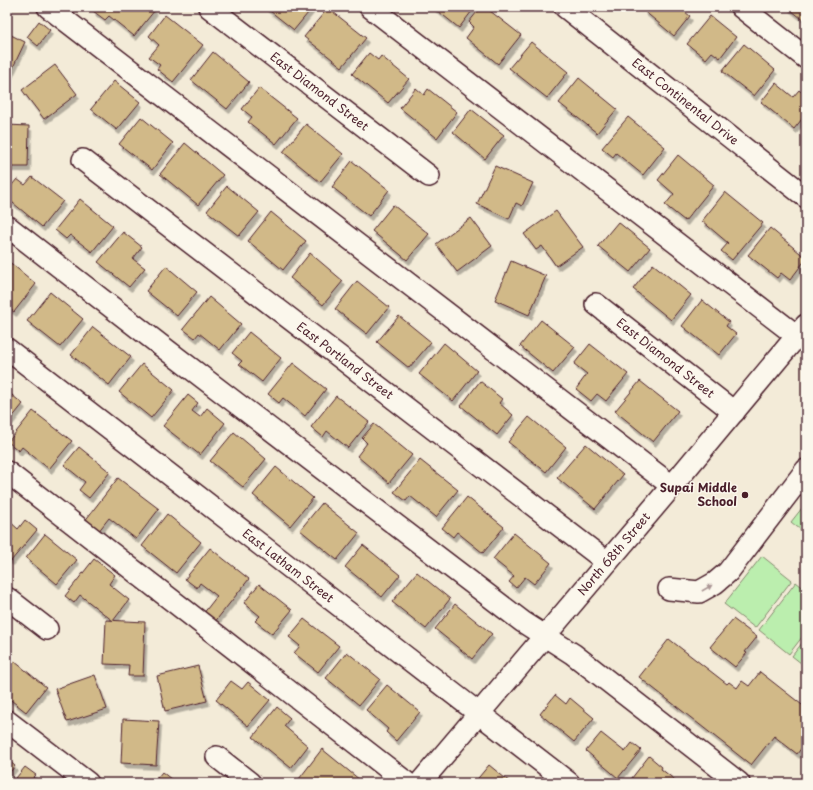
<svg xmlns="http://www.w3.org/2000/svg" width="813" height="790" font-family="'Playpen Sans',sans-serif">
<style>
.green{fill:#bbeeae;stroke:#82866c}
.building{fill:#d1b988;stroke:#4a1f2b;filter:url(#shadow)}
.lines{fill:none;stroke-linecap:round;stroke-linejoin:round}
.minor-casing{stroke:#4a1f2b;stroke-width:24}
.minor{stroke:#fbf7ec;stroke-width:21}
.oneway{fill:#ab9695}
.poi-dot{fill:#4a1f2b;stroke:#fbf7ec;stroke-width:1.5}
.labels{text-anchor:middle;stroke-width:3;stroke-linejoin:round;paint-order:stroke}
.street-label{font-size:12px;fill:#4a1f2b;stroke:#fbf7ec}
.poi-label{font-size:12px;font-weight:bold;fill:#4a1f2b;stroke:#fbf7ec;text-anchor:end}
</style>
<defs>
<filter id="shadow"><feDropShadow dx="2.5" dy="4.5" stdDeviation="0" flood-color="#0004"/></filter>
</defs>
<rect width="100%" height="100%" fill="#f3ebd8"/>
<filter id="ink" filterUnits="userSpaceOnUse"><feTurbulence type="fractalNoise" baseFrequency=".025" numOctaves="2"/><feDisplacementMap in="SourceGraphic" scale="8" xChannelSelector="R" yChannelSelector="G"/><feConvolveMatrix kernelMatrix="1 2 1 2 8 2 1 2 1" color-interpolation-filters="sRGB"/></filter>
<g filter="url(#ink)">
<g class="green">
<path d="M806,503V534L791,522Z"/>
<path d="M762,556L792,580L755,628L724,604Z"/>
<path d="M796,582L806,590V632L789,654L759,630Z"/>
<path d="M806,638V667L792,656Z"/>
</g>
<g class="building">
<path d="M96,7H151L155,10L134,36L109,16L105,20L93,11Z"/>
<path d="M265,7H313L294,30Z"/>
<path d="M433,7H475L459,28Z"/>
<path d="M481,7H485L521,35L498,64L466,38L474,27L469,22Z"/>
<path d="M646,7H679L690,16L674,36L643,10Z"/>
<path d="M787,7H806V22Z"/>
<path d="M328,8L366,38L342,67L304,37Z"/>
<path d="M165,15L203,45L173,82L157,69L160,65L149,57L159,45L149,36Z"/>
<path d="M710,16L736,37L720,58L712,52L706,59L687,44Z"/>
<path d="M39,21L50,30L38,46L27,37Z"/>
<path d="M7,33L25,42L7,80Z"/>
<path d="M531,42L568,72L547,98L509,68Z"/>
<path d="M744,44L775,70L754,96L722,71Z"/>
<path d="M213,52L249,82L227,109L191,80Z"/>
<path d="M369,53L378,60L381,56L409,79L388,103L352,74Z"/>
<path d="M55,65L77,94L44,119L22,90Z"/>
<path d="M579,78L617,109L597,133L559,103Z"/>
<path d="M114,81L140,102L117,130L91,109Z"/>
<path d="M776,83L793,97L799,90L806,96V114L794,129L761,102Z"/>
<path d="M259,88L297,118L276,144L248,122L252,117L242,109Z"/>
<path d="M416,88L424,95L428,89L457,112L437,138L400,108Z"/>
<path d="M471,109L504,135L485,159L453,132Z"/>
<path d="M141,117L173,143L152,170L119,144Z"/>
<path d="M628,117L665,147L643,175L616,153L613,157L602,148Z"/>
<path d="M306,124L343,154L320,182L283,152Z"/>
<path d="M7,125L29,126L28,167H7Z"/>
<path d="M185,143L223,175L198,205L160,174Z"/>
<path d="M678,155L714,185L685,221L665,205L674,194L658,180Z"/>
<path d="M352,161L389,190L369,216L332,187Z"/>
<path d="M495,166L533,183L522,206L516,203L509,219L477,204Z"/>
<path d="M32,177L63,201L42,227L7,198V191L17,179L25,185Z"/>
<path d="M227,186L259,212L239,236L207,211Z"/>
<path d="M725,192L763,223L732,260L721,251L728,243L702,221Z"/>
<path d="M80,199L113,226L92,252L70,235L66,239L55,230Z"/>
<path d="M393,205L429,234L407,260L372,231Z"/>
<path d="M556,211L583,247L556,266L542,246L536,250L524,234Z"/>
<path d="M271,212L306,241L283,270L248,241Z"/>
<path d="M471,218L492,246L457,272L436,244Z"/>
<path d="M618,222L650,248L630,272L598,246Z"/>
<path d="M770,228L806,258V259L790,280L781,273L777,278L748,255Z"/>
<path d="M123,232L142,247L133,259L145,268L129,287L98,262Z"/>
<path d="M310,253L343,281L323,305L290,278Z"/>
<path d="M7,260L36,284L14,312L7,307Z"/>
<path d="M511,261L546,276L529,315L495,300Z"/>
<path d="M653,264L691,295L671,320L633,289Z"/>
<path d="M166,266L197,292L177,316L146,291Z"/>
<path d="M357,281L389,307L367,334L335,309Z"/>
<path d="M50,292L83,319L60,347L27,321Z"/>
<path d="M209,297L241,324L220,350L199,333L195,338L183,329Z"/>
<path d="M702,300L729,322L726,326L736,334L719,355L682,326Z"/>
<path d="M399,316L431,342L409,368L377,342Z"/>
<path d="M541,320L575,347L553,373L520,346Z"/>
<path d="M93,327L131,357L109,385L71,355Z"/>
<path d="M249,332L281,358L262,382L239,364L242,361L232,353Z"/>
<path d="M444,343L477,371L453,401L419,374Z"/>
<path d="M590,344L628,374L606,401L597,394L591,401L576,389L587,374L574,364Z"/>
<path d="M293,363L326,389L305,416L283,398L279,403L268,394Z"/>
<path d="M142,364L174,390L151,418L119,392Z"/>
<path d="M480,381L502,399L499,403L513,415L497,435L461,406Z"/>
<path d="M640,381L678,411L653,442L615,411Z"/>
<path d="M7,391L23,404L7,424Z"/>
<path d="M188,395L198,403L192,411L200,417L207,408L225,423L200,455L163,426Z"/>
<path d="M336,396L369,422L348,448L327,431L323,437L311,427Z"/>
<path d="M33,411L72,441L49,469L22,447L19,451L8,442Z"/>
<path d="M529,417L566,447L546,472L508,442Z"/>
<path d="M374,424L412,455L389,483L357,456L367,443L362,438Z"/>
<path d="M234,432L266,459L243,487L210,461Z"/>
<path d="M586,444L623,475L595,509L557,478Z"/>
<path d="M79,447L110,472L89,498L79,490L85,482L64,465Z"/>
<path d="M420,460L458,490L436,517L410,496L406,501L394,492Z"/>
<path d="M276,467L313,498L290,526L253,495Z"/>
<path d="M118,478L159,509L136,539L109,518L98,532L84,522Z"/>
<path d="M467,497L504,527L483,553L457,532L453,537L442,528Z"/>
<path d="M322,503L359,533L337,560L300,530Z"/>
<path d="M167,514L201,542L176,573L142,546Z"/>
<path d="M7,519L18,529L25,520L37,530L11,561L7,558Z"/>
<path d="M514,533L551,563L534,584L525,577L516,588L509,582L514,576L493,559Z"/>
<path d="M45,534L77,560L57,584L26,558Z"/>
<path d="M363,545L400,575L382,597L345,567Z"/>
<path d="M210,548L249,579L214,623L203,614L217,596L200,583L197,588L185,579Z"/>
<path d="M94,559L115,575L109,584L129,600L113,621L80,595L74,603L65,596Z"/>
<path d="M417,572L450,599L426,629L392,602Z"/>
<path d="M259,584L292,610L272,634L255,621L260,616L244,603Z"/>
<path d="M455,604L492,634L472,659L435,629Z"/>
<path d="M304,619L339,646L318,672L294,653L300,646L289,637Z"/>
<path d="M733,619L757,637L745,652L747,653L735,667L710,647Z"/>
<path d="M106,620L145,622L143,676H128L129,665L104,664Z"/>
<path d="M669,639L727,684L729,682L737,688L742,681L749,686L760,672L806,708V742L797,754L774,736L751,765L639,677Z"/>
<path d="M347,652L380,679L359,705L326,678Z"/>
<path d="M14,661L46,687L26,712L7,697V670Z"/>
<path d="M198,666L207,701L165,711L157,676Z"/>
<path d="M95,675L107,709L67,722L55,689Z"/>
<path d="M231,681L242,689L248,682L270,700L248,726L216,700Z"/>
<path d="M387,685L420,712L396,741L386,732L388,729L366,710Z"/>
<path d="M555,695L566,704L570,698L594,718L574,742L540,714Z"/>
<path d="M277,707L290,718L284,726L308,746L291,768L253,737Z"/>
<path d="M123,719L159,721L156,765L121,763Z"/>
<path d="M601,733L625,752L632,743L641,750L618,778L586,751Z"/>
<path d="M322,749L360,780L357,783H304L299,779Z"/>
<path d="M649,756L662,767L661,769L679,783H628Z"/>
<path d="M7,759L15,766L7,776Z"/>
<path d="M489,765L511,783H474Z"/>
<path d="M25,767L36,775L32,779L37,783H12Z"/>
<path d="M162,772L176,783H153Z"/>
</g>
<g class="lines">
<g class="minor-casing">
<g id="minor">
<path d="M48,7L672,486"/>
<path id="s1" d="M209,7L429,176"/>
<path d="M370,7L797,336"/>
<path id="s2" d="M565,7L806,197"/>
<path d="M741,7L806,58"/>
<path id="s3" d="M83,160L607,562"/>
<path d="M7,226L168,351L523,622L573,654L739,783"/>
<path id="s4" d="M596,304L734,412"/>
<path id="s5" d="M7,349L569,783"/>
<path d="M7,472L407,783"/>
<path d="M669,589L699,592L715,583L728,572L806,470"/>
<path d="M7,598L47,629"/>
<path d="M7,721L88,783"/>
<path d="M217,757L250,783"/>
<path id="s6" d="M420,783L672,486L806,325"/>
</g>
</g>
<use href="#minor" class="minor"/>
</g>
<defs><path id="oneway-solid" d="M-6-.8H1V-3.2L6.5 0L1 3.2V.8H-6Z"/></defs>
<use class="oneway" href="#oneway-solid" transform="translate(707 588) rotate(-30)"/>
</g>
<circle class="poi-dot" cx="745" cy="495" r="4"/>
<g class="labels">
<g class="street-label">
<text dy="4" stroke="none"><textPath href="#s1" startOffset="139">East Diamond Street</textPath></text>
<text dy="4" stroke="none"><textPath href="#s2" startOffset="153">East Continental Drive</textPath></text>
<text dy="4" stroke="none"><textPath href="#s4" startOffset="88">East Diamond Street</textPath></text>
<text dy="4" stroke="none"><textPath href="#s3" startOffset="330">East Portland Street</textPath></text>
<text dy="4" stroke="none"><textPath href="#s6" startOffset="300">North 68th Street</textPath></text>
<text dy="4" stroke="none"><textPath href="#s5" startOffset="355">East Latham Street</textPath></text>
</g>
<g class="poi-label">
<text x="737" y="492">Supai Middle<tspan x="737" dy="14">School</tspan></text>
</g>
</g>
<rect width="813" height="790" fill="none" stroke="#fbf7ec" stroke-width="24"/>
<rect x="12" y="12" width="789" height="766" fill="none" stroke="#4a1f2b" stroke-width="1.5" filter="url(#ink)"/>
</svg>
